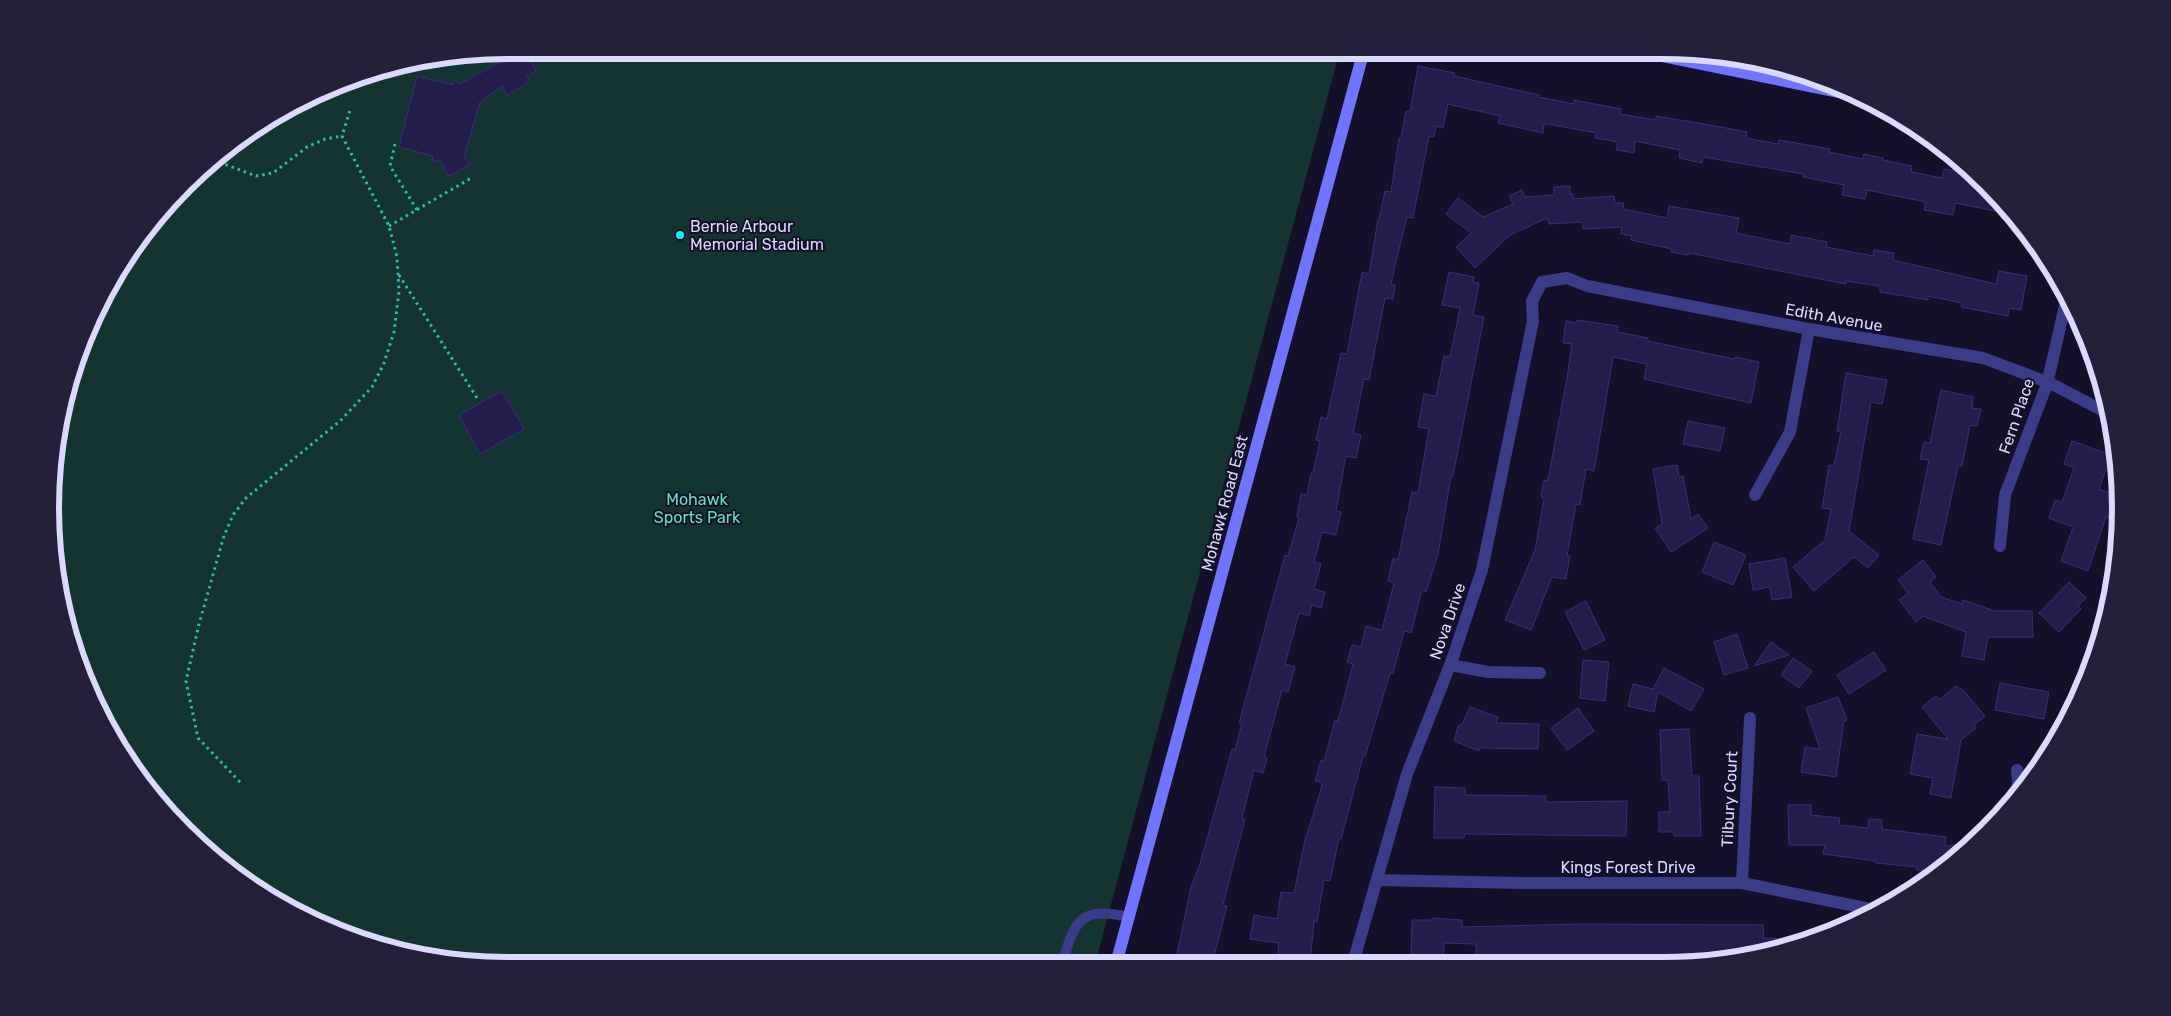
<svg xmlns="http://www.w3.org/2000/svg" width="2171" height="1016" font-family="Rubik,sans-serif">
<style>
.green{fill:#133431}
.building{fill:#241c4b;stroke:#392e77}
.lines{fill:none;stroke-linecap:round;stroke-linejoin:round}
.path{stroke:#30bcad;stroke-width:3;stroke-dasharray:2.5 4;stroke-linecap:butt}
.lane{stroke:#3b3c89;stroke-width:10}
.street{stroke:#3b3c89;stroke-width:12}
.secondary{stroke:#7074ff;stroke-width:12}
.poi-dot{fill:#05f2ff;stroke:#14102a;stroke-width:2}
.labels{text-anchor:middle;stroke-width:4;stroke-linejoin:round;paint-order:stroke}
.poi-label{font-size:16px;fill:#dcd9ff;stroke:#14102a;text-anchor:start}
.street-label{font-size:16px;fill:#dcd9ff;stroke:#14102a}
.park-label{font-size:16px;fill:#63e1bb;stroke:#14102a}
.rim{fill:none;stroke:#dcd9ff;stroke-width:6}
</style>
<rect width="100%" height="100%" fill="#14102a"/>
<path class="green" d="M508,50H1340L1095,964L508,966L418,957L333,931L206,853L111,737L74,655L54,568L59,419L112,279L206,163L279,111L361,74Z"/>
<g class="building">
<path d="M522,50H524L536,71L527,76L530,81L507,95L502,86L480,102L464,157L470,164L449,176L440,161H432L433,156L399,147L417,76L453,85L454,80L460,84Z"/>
<path d="M1418,66L1455,73L1454,76L1539,95V97L1574,104V100L1621,109L1620,114L1656,120V116L1710,125L1747,132L1746,138L1778,144L1779,140L1830,149L1829,152L1863,159L1864,154L1883,158V160L1912,166L1911,172L1942,178L1944,169L1961,172V175L1980,178L1987,184L2011,214L1955,203L1953,215L1924,210L1926,202L1867,190L1865,199L1842,195L1844,185L1803,177V174L1703,157L1702,163L1679,158L1680,150L1635,141L1634,153L1616,150L1618,142L1595,138L1596,133L1548,124H1544L1543,133L1498,123L1500,116L1448,104L1443,128L1436,126L1434,137L1429,136L1413,218L1407,217L1397,257L1391,284L1395,285L1393,299L1385,298L1369,380L1364,379L1353,433L1361,435L1356,458L1346,456L1336,511L1341,512L1336,535L1322,532L1314,562L1321,564L1314,589L1325,592L1321,608L1312,605L1309,616L1299,613L1285,664L1295,667L1288,692L1282,690L1264,757L1267,758L1263,773L1254,770L1242,818L1245,819L1223,905L1227,906L1212,964H1175L1191,887L1200,864L1232,749L1235,750L1242,723H1239L1285,555L1288,556L1299,518L1297,517L1301,494L1307,495L1311,473H1313L1320,441L1316,440L1321,417L1327,419L1341,353L1347,354L1362,272L1369,274L1378,219H1379L1385,191L1391,192L1399,138H1401L1406,111L1410,112Z"/>
<path d="M1570,186V194H1573V199L1614,196L1615,203H1624L1623,209L1667,218L1669,206L1739,218L1736,233L1790,244L1791,235L1827,242L1826,247L1873,256L1874,250L1894,253L1893,260L1996,284L1999,271L2027,276L2021,310L2009,308L2008,316L1961,307L1962,303L1928,296V300L1880,292V286L1846,281V284L1689,253L1688,255L1671,252L1672,249L1631,240L1632,236L1621,234L1622,227L1583,229L1582,222L1549,224L1547,218L1510,235L1475,268L1456,247L1471,233L1446,214L1458,198L1483,217L1513,204L1509,196L1522,190L1525,197L1554,195V187Z"/>
<path d="M1449,272L1474,277L1473,282L1479,283L1473,315L1484,317L1453,476H1451L1438,554L1426,592L1422,590L1411,633L1404,631L1393,674L1390,673L1365,756H1363L1341,839L1339,838L1330,881L1324,880L1317,922L1314,921L1310,963H1277L1279,943L1250,939L1254,915L1277,919L1281,892L1294,893L1305,840L1321,790L1322,782L1315,781L1321,760L1324,761L1335,720L1338,721L1353,664L1347,662L1352,645L1361,647L1366,626L1382,630L1394,583L1388,581L1393,558L1398,560L1412,492L1418,493L1429,429L1418,427L1424,394L1436,396L1444,356L1450,357L1460,308L1442,305Z"/>
<path d="M1577,320L1618,326L1617,332L1648,338V341L1734,359L1735,357L1759,362L1751,403L1644,379L1647,364L1613,357L1594,471L1586,469L1580,505L1576,504L1567,556H1570L1566,579L1552,577L1531,630L1505,620L1535,550L1544,499L1541,496L1544,480L1547,481L1549,475L1567,378L1572,344L1563,343L1566,321L1577,323Z"/>
<path d="M1846,373L1887,380L1882,404L1871,402L1849,531L1879,555L1868,568L1854,557L1814,591L1793,567L1825,540L1831,509L1822,508L1829,465L1834,466L1841,432L1837,431Z"/>
<path d="M1941,390L1973,397L1972,408L1981,409L1977,426L1970,425L1962,466H1958L1941,545L1913,539L1929,460L1920,459L1924,442L1930,443Z"/>
<path d="M502,391L524,429L480,454L459,415Z"/>
<path d="M1688,421L1725,428L1720,451L1683,444Z"/>
<path d="M2072,441L2111,455L2099,489L2120,496V522L2106,517L2088,571L2061,561L2073,527L2049,518L2055,500L2062,502L2074,468L2064,464Z"/>
<path d="M1677,465L1679,477L1683,476L1691,519L1698,514L1708,528L1671,552L1655,528L1662,524L1653,469Z"/>
<path d="M1714,542L1746,555L1733,585L1702,572Z"/>
<path d="M1785,558L1792,597L1772,600L1770,587L1753,590L1749,564Z"/>
<path d="M1923,560L1936,577L1930,582L1941,597L1962,604L1963,600L1995,611H2032L2033,637H1988L1984,660L1962,656L1966,632L1923,616L1916,622L1899,600L1908,593L1898,580Z"/>
<path d="M2069,582L2086,598L2078,606L2081,609L2059,632L2039,613Z"/>
<path d="M1586,601L1605,640L1584,650L1565,612Z"/>
<path d="M1737,634L1748,668L1724,675L1714,642Z"/>
<path d="M1771,642L1789,655L1754,666Z"/>
<path d="M1874,652L1886,670L1849,694L1837,675Z"/>
<path d="M1793,658L1812,671L1799,688L1781,675Z"/>
<path d="M1583,660L1609,662L1605,701L1580,698Z"/>
<path d="M1664,668L1704,689L1691,711L1658,692L1654,712L1628,706L1633,684L1653,689Z"/>
<path d="M2000,683L2049,692L2044,719L1995,710Z"/>
<path d="M1956,686L1964,691L1985,716L1974,725L1976,728L1961,740L1951,798L1930,794L1933,778L1910,774L1917,734L1948,739L1922,707L1936,696L1939,700Z"/>
<path d="M1838,697L1847,720L1844,721L1836,777L1801,772L1805,747L1820,749L1806,708Z"/>
<path d="M1470,707L1498,717L1496,723L1539,724L1538,749L1479,748V751L1454,741L1458,726L1462,724Z"/>
<path d="M1578,708L1594,731L1567,750L1551,728Z"/>
<path d="M1689,729L1692,776H1699L1701,836H1674V832H1659V812H1670L1668,780H1662L1660,730Z"/>
<path d="M1435,787L1465,788V795L1546,796V802L1627,801L1626,836L1465,834L1464,838H1434Z"/>
<path d="M1788,805H1811V815L1840,818L1839,825L1868,828L1869,819L1882,820V829L1946,837L1945,846L1970,843L1940,872L1917,870V867L1876,863V861L1823,854L1825,845H1789Z"/>
<path d="M1432,918L1462,920V927L1581,924L1763,925L1764,938L1793,939V943L1738,958V956H1689V960L1476,963V944L1444,943L1443,963H1411L1412,920H1432Z"/>
</g>
<g class="lines">
<g class="path">
<path d="M395,144L390,166L417,210"/>
<path d="M206,164H224L256,176L273,173L307,147L325,139L342,136"/>
<path d="M389,226L473,177"/>
<path d="M399,275L477,398"/>
<path d="M240,782L198,738L186,681L199,624L224,536L233,515L246,498L340,421L372,387L384,363L394,332L399,291L397,257L389,226L342,136L351,107"/>
</g>
<path class="lane" d="M1062,964C1075,920 1080,906 1129,917"/>
<g class="street">
<path d="M1755,495L1790,432L1809,329"/>
<path d="M2000,546L2005,495L2047,384L2067,297"/>
<path d="M1450,665L1488,672L1540,673"/>
<path d="M2017,770L2019,794"/>
<path d="M1378,880L1519,883H1742L1875,910"/>
<path d="M1742,883L1750,718"/>
<path d="M1353,963L1407,774L1452,660L1482,570L1533,321L1532,301L1542,282L1567,278L1587,286L1809,329L1983,358L2050,383L2111,415"/>
</g>
<g class="secondary">
<path d="M1633,50L1859,96"/>
<path d="M1116,964L1364,50"/>
</g>
</g>
<circle class="poi-dot" cx="680" cy="235" r="5"/>
<g class="labels">
<g class="poi-label">
<text x="690" y="232">Bernie Arbour<tspan x="690" dy="18">Memorial Stadium</tspan></text>
</g>
<g class="street-label">
<text transform="translate(1834 317) rotate(10)" y="6">Edith Avenue</text>
<text transform="translate(2016 416) rotate(-71)" y="6">Fern Place</text>
<text transform="translate(1224 503) rotate(-75)" y="6">Mohawk Road East</text>
<text transform="translate(1447 621) rotate(-71)" y="6">Nova Drive</text>
<text transform="translate(1729 799) rotate(-87)" y="6">Tilbury Court</text>
<text x="1628" y="873">Kings Forest Drive</text>
</g>
<g class="park-label">
<text x="697" y="505">Mohawk<tspan x="697" dy="18">Sports Park</tspan></text>
</g>
</g>
<path d="M0 0H2171V1016H0ZM508 59H1663A449 449 0 0 1 2112 508V508A449 449 0 0 1 1663 957H508A449 449 0 0 1 59 508V508A449 449 0 0 1 508 59Z" fill="#24203b" fill-rule="evenodd"/>
<path class="rim" d="M508 59H1663A449 449 0 0 1 2112 508V508A449 449 0 0 1 1663 957H508A449 449 0 0 1 59 508V508A449 449 0 0 1 508 59Z"/>
</svg>
